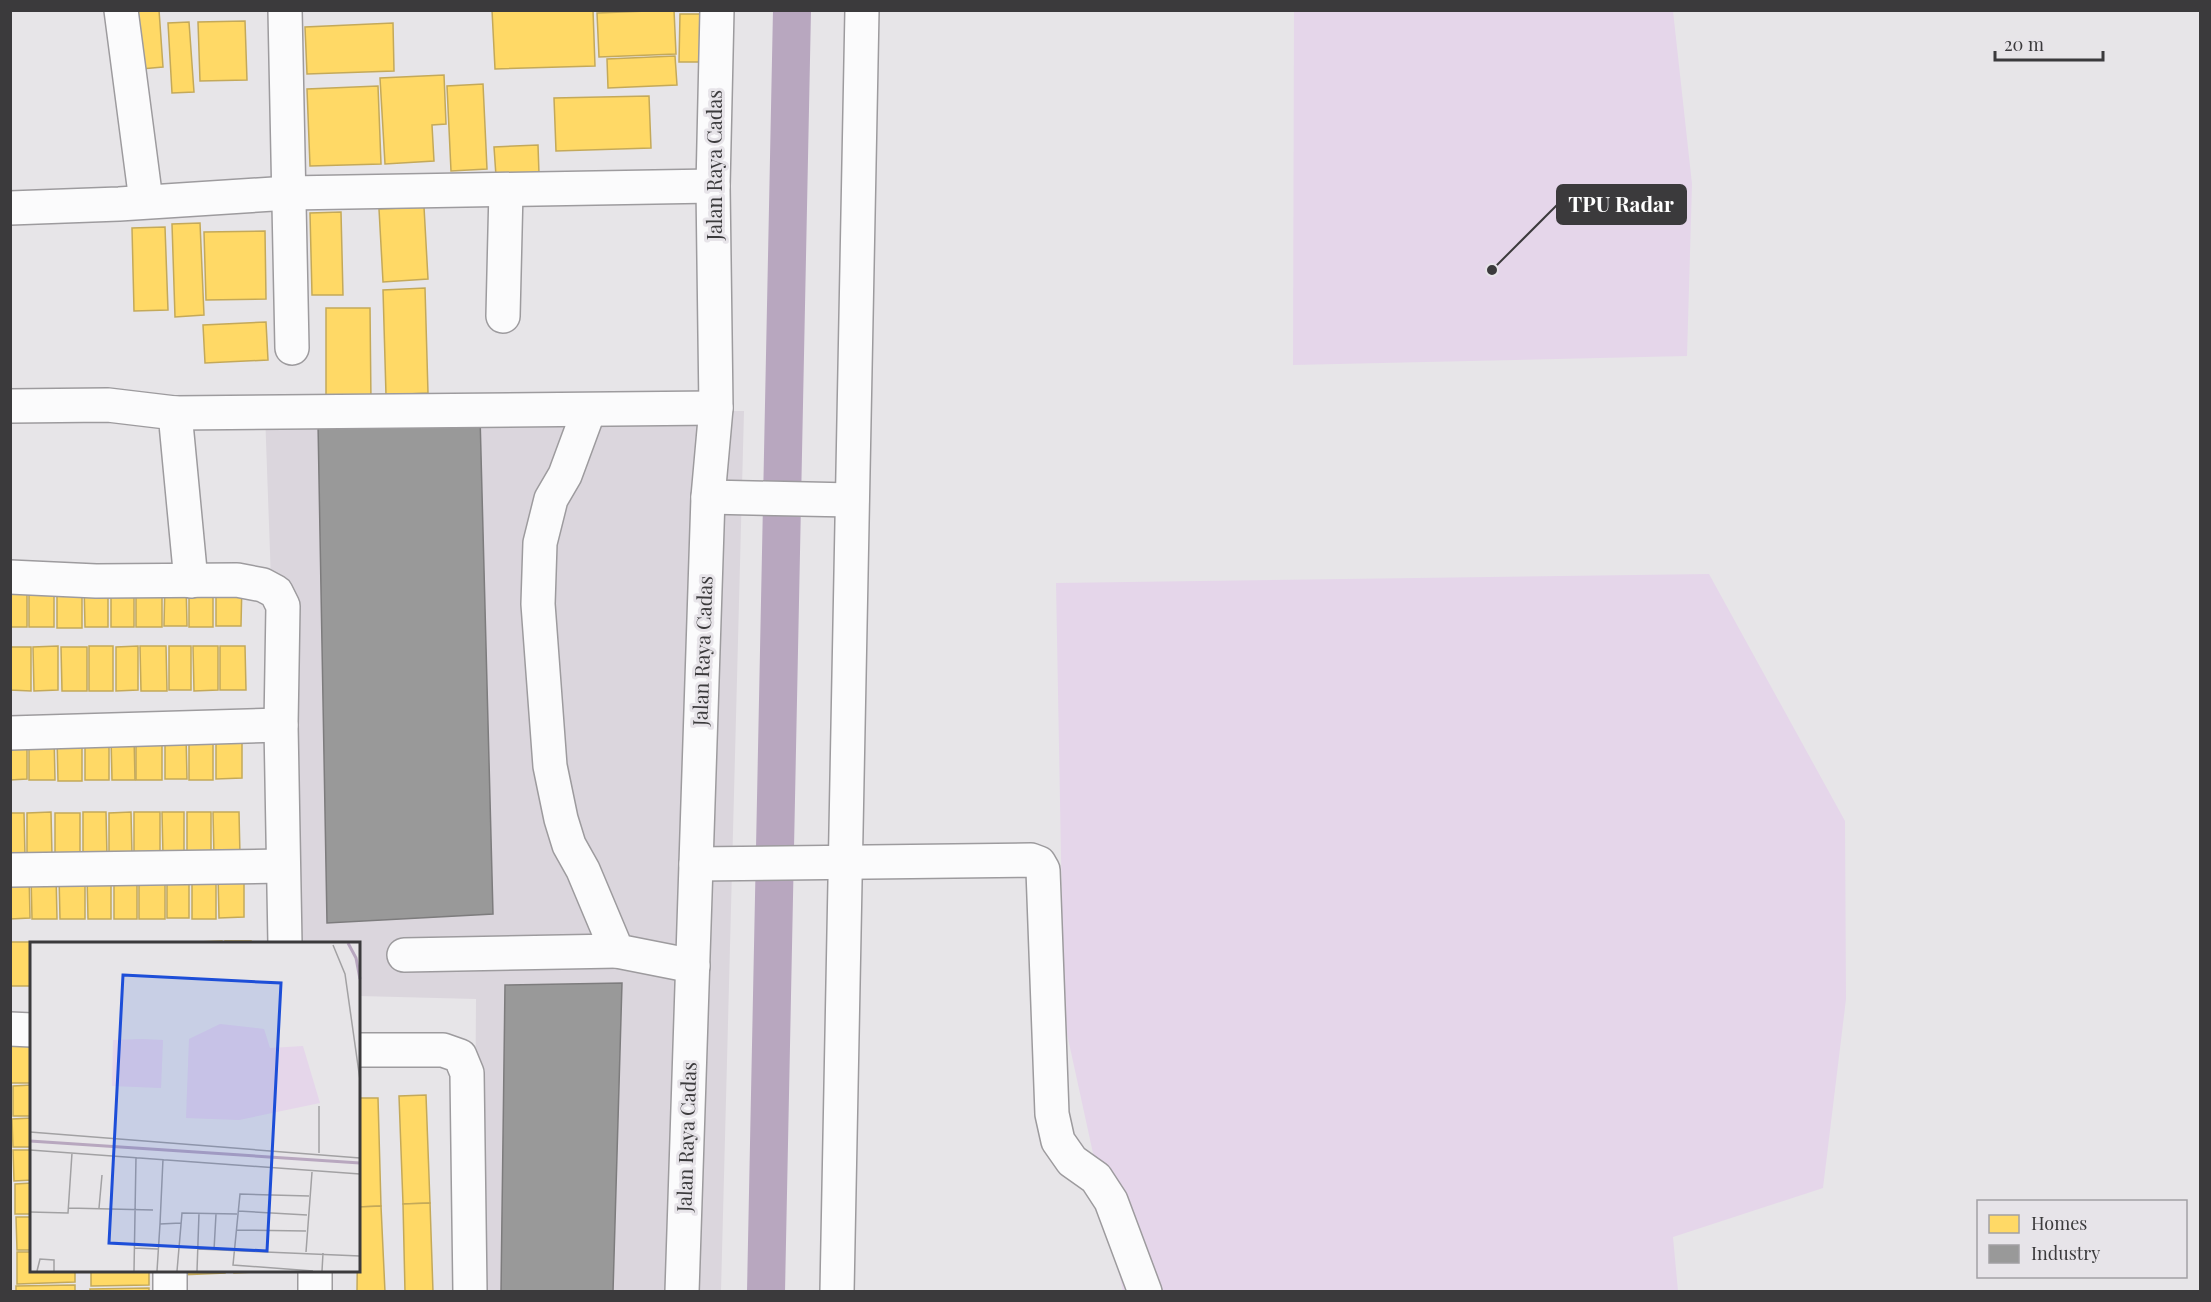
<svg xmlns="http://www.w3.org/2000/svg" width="2211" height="1302" font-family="'Playfair Display',serif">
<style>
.built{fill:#dbd6dd}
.green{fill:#e5d6ea}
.homes{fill:#ffd966;stroke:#c4a959;stroke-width:1.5}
.industry{fill:#999;stroke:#7d7c7d;stroke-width:1.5}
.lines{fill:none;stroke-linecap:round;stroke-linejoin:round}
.canal{stroke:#b8a7bf;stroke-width:38}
.minor-casing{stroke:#9d9b9e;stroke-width:36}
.minor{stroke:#fbfbfc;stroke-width:33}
.labels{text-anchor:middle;stroke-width:6;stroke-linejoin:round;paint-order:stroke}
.street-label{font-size:20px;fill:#3b3a3c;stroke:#e7e4e9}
.inset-river{fill:none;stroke:#b8a7bf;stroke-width:3}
.inset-road{fill:none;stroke:#a2a1a3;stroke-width:1.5}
.view{fill:#1d4ed8;fill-opacity:0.15;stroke:#1d4ed8;stroke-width:3}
.inset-edge{fill:none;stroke:#3b3a3c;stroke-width:3}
.leader{fill:none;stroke:#3b3a3c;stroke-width:2}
.callout-dot{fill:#3b3a3c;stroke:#e7e4e9;stroke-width:2}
.callout{fill:#3b3a3c;stroke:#3b3a3c;stroke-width:2}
.callout-label{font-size:21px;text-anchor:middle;font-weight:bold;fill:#fff}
</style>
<rect width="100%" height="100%" fill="#e7e5e8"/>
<path class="built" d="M744,411L721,1291H474L476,999L359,996L358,944L284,943L265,413Z"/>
<g class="green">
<path d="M1294,11H1673L1692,184L1687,356L1293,365Z"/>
<path d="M1709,574L1845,821L1846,999L1823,1188L1673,1237L1678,1291H1123L1064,1020L1056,583Z"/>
</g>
<g class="homes">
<path d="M138,10H159L163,67L141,69Z"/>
<path d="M492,10H593L595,66L495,69Z"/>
<path d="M674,10L676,54L599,57L597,13Z"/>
<path d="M680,14H704L703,62H679Z"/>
<path d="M245,21L247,80L200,81L198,22Z"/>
<path d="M189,22L194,92L172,93L168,23Z"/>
<path d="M393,23L394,71L307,74L305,27Z"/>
<path d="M675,56L677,85L608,88L607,59Z"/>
<path d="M444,75L446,124L432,125L434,161L385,164L380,78Z"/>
<path d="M483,84L487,169L451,171L447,86Z"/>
<path d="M378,86L381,164L310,166L307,89Z"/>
<path d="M649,96L651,148L556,151L554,98Z"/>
<path d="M538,145L539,174L496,176L494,147Z"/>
<path d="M424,207L428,279L383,282L379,209Z"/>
<path d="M341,212L343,295H312L310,213Z"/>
<path d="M200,223L204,315L175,317L172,224Z"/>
<path d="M165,227L168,310L134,311L132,228Z"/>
<path d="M265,231L266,299L206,300L204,232Z"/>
<path d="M425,288L428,393L386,395L383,290Z"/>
<path d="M326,308H370L371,404H326Z"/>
<path d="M266,322L268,360L205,363L203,325Z"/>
<path d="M84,582H108V627H85Z"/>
<path d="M165,582L186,583L187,626H164Z"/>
<rect x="189" y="582" width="24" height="45"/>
<path d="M216,582H242L241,626H216Z"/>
<rect x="10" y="583" width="17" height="44"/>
<rect x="29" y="583" width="25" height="44"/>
<rect x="57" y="583" width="25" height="45"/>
<rect x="111" y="583" width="23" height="44"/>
<rect x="136" y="583" width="26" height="44"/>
<path d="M58,646V690L34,691L33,647Z"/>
<rect x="89" y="646" width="24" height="45"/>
<path d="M138,646V690L116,691V647Z"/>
<path d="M140,646H166L167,691H141Z"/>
<rect x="169" y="646" width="22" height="44"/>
<path d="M193,646H218V690L194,691Z"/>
<path d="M220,646H245L246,690H220Z"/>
<path d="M10,647H31V691L10,690Z"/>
<path d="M61,647H87V691H62Z"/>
<rect x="85" y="735" width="24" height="45"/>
<path d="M165,735H186L187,779H165Z"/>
<rect x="189" y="735" width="24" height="45"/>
<path d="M216,735H242V778L216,779Z"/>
<path d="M10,736H27V779L10,780Z"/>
<path d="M29,736H54L55,780H29Z"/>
<path d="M57,736H82V781H58Z"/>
<path d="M111,736H134L135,780H112Z"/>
<rect x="136" y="736" width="26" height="44"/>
<path d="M51,812L52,856L27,857V813Z"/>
<path d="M83,812H106L107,857H83Z"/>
<path d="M131,812L132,856H109V813Z"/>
<rect x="134" y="812" width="26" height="45"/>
<path d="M162,812H184V856H163Z"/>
<path d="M187,812H211V856L187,857Z"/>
<path d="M213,812H239L240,856H214Z"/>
<path d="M10,813H24L25,857L10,856Z"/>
<rect x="55" y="813" width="25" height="44"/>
<path d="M244,873V917L219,918L218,874Z"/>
<path d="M87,874H111V919H88Z"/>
<rect x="139" y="874" width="26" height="45"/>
<rect x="167" y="874" width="22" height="44"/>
<rect x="192" y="874" width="24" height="45"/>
<path d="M10,875H29L30,918L10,919Z"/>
<path d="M31,875H56L57,919H32Z"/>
<path d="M59,875H85V919H60Z"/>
<rect x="114" y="875" width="23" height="44"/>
<path d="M222,941L223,944H198V942Z"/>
<rect x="225" y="941" width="26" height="3"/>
<path d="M10,942H36L32,944V986H10Z"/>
<rect x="38" y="942" width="25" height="2"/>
<rect x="67" y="942" width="24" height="2"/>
<rect x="94" y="942" width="24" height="2"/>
<rect x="121" y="942" width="22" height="2"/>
<rect x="145" y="942" width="26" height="2"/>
<rect x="174" y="942" width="22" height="2"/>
<path d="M32,1045V1083H11V1046Z"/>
<path d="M32,1085V1116H13V1086Z"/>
<path d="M426,1095L430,1203L403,1204L399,1096Z"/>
<path d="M358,1098H378L381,1206L358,1207Z"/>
<path d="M32,1118V1147H13L12,1119Z"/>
<path d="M13,1150H32V1180L14,1181Z"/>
<path d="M32,1183V1214H15V1184Z"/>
<path d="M430,1203L433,1292H405L403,1204Z"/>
<path d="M381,1206L385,1292H357L358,1207Z"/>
<path d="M16,1217H32V1250H17Z"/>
<path d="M17,1252H32V1270H75V1282L17,1284Z"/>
<path d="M91,1270H149V1285L91,1286Z"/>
<path d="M180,1270H225V1273L180,1275Z"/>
<path d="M234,1270H296L234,1273Z"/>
<path d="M75,1285V1292H16V1286Z"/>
<path d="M149,1288V1292H90V1289Z"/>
</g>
<g class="industry">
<path d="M480,416L493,914L327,923L318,423Z"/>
<path d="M622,983L613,1292H501L505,985Z"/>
</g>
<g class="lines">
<path class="canal" d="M766,1292L792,10"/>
<g class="minor-casing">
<g id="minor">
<path d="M121,10L146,201"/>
<path d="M285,10L292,348"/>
<path d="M10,208L119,204L289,193L713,186"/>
<path d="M503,316L506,190"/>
<path d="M10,406L108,405L175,413L191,581"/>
<path d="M589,410L565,475L551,499L540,543L538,604L550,766L561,819L569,845L583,870L617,951L693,966"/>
<path d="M175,413L716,408"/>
<path d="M708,497L852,500"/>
<path d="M10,577L96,581L237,580L263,585L276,592L283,606L281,725L285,944"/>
<path d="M10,733L281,725"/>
<path d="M696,864L1031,860L1039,863L1043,870L1052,1114L1058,1141L1072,1161L1096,1178L1111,1201L1145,1292"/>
<path d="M10,870L282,866"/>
<path d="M404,955L617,951"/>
<path d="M10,1029L32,1030"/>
<path d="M358,1050H443L460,1056L467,1073L470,1292"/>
<path d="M170,1270V1292"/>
<path d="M315,1292V1270"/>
<path d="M682,1292L708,497L716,408L713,186L717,10"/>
<path d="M837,1292L862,10"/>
</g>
</g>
<use href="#minor" class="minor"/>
</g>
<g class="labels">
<g class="street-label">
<text transform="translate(715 165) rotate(-90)" y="7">Jalan Raya Cadas</text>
<text transform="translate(703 651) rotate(-88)" y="7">Jalan Raya Cadas</text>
<text transform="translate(687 1137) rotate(-88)" y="7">Jalan Raya Cadas</text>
</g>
</g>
<g transform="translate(30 942)">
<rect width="330" height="330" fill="#e7e5e8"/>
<path d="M190,82L234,87L240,106L273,104L290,161L209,178L156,176L159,97ZM112,97L133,98L131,146L82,144L83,98Z" fill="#e5d6ea"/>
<path class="inset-river" d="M318,1L326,16L330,37M0,199L330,221"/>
<path class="inset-road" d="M303,3L315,32L330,138M0,190L330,216M0,208L330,232M289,211V164M279,254L210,252L203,323L283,329M38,266L123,268M69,266L72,233M208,269L277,273M0,270L38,271L42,211M130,282L133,217M206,288L276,289M104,306L128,307M168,307L330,314M184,308L186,272M276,310L282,230M7,329L10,317L24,318V329M104,329L106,215M127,329L130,282L151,281M147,329L152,271L207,272M167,329L169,271M292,329L293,311"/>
<path class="view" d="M93,33L251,41L237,309L79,301Z"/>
<rect width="330" height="330" class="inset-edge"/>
</g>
<path class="leader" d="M1492 270L1557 205"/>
<circle class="callout-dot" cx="1492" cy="270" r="6"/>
<rect class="callout" x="1557" y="185" width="129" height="39" rx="6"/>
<g class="callout-label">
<text x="1621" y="212">TPU Radar</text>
</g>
<rect width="2211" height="1302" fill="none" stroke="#3b3a3c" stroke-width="24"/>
<rect x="1977" y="1200" width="210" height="78" fill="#e7e4e9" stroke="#a2a0a4" stroke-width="1.5"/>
<rect x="1989" y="1215" width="30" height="18" fill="#ffd966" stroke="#a2a0a4" stroke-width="1.5"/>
<text x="2031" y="1230" font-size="18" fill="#3b3a3c">Homes</text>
<rect x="1989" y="1245" width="30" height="18" fill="#999999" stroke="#a2a0a4" stroke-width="1.5"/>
<text x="2031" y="1260" font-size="18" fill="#3b3a3c">Industry</text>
<path d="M1995 51v9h108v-9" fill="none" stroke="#3b3a3c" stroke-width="3"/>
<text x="2004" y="51" font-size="18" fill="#3b3a3c" stroke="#e7e4e9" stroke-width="4.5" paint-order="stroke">20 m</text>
</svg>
